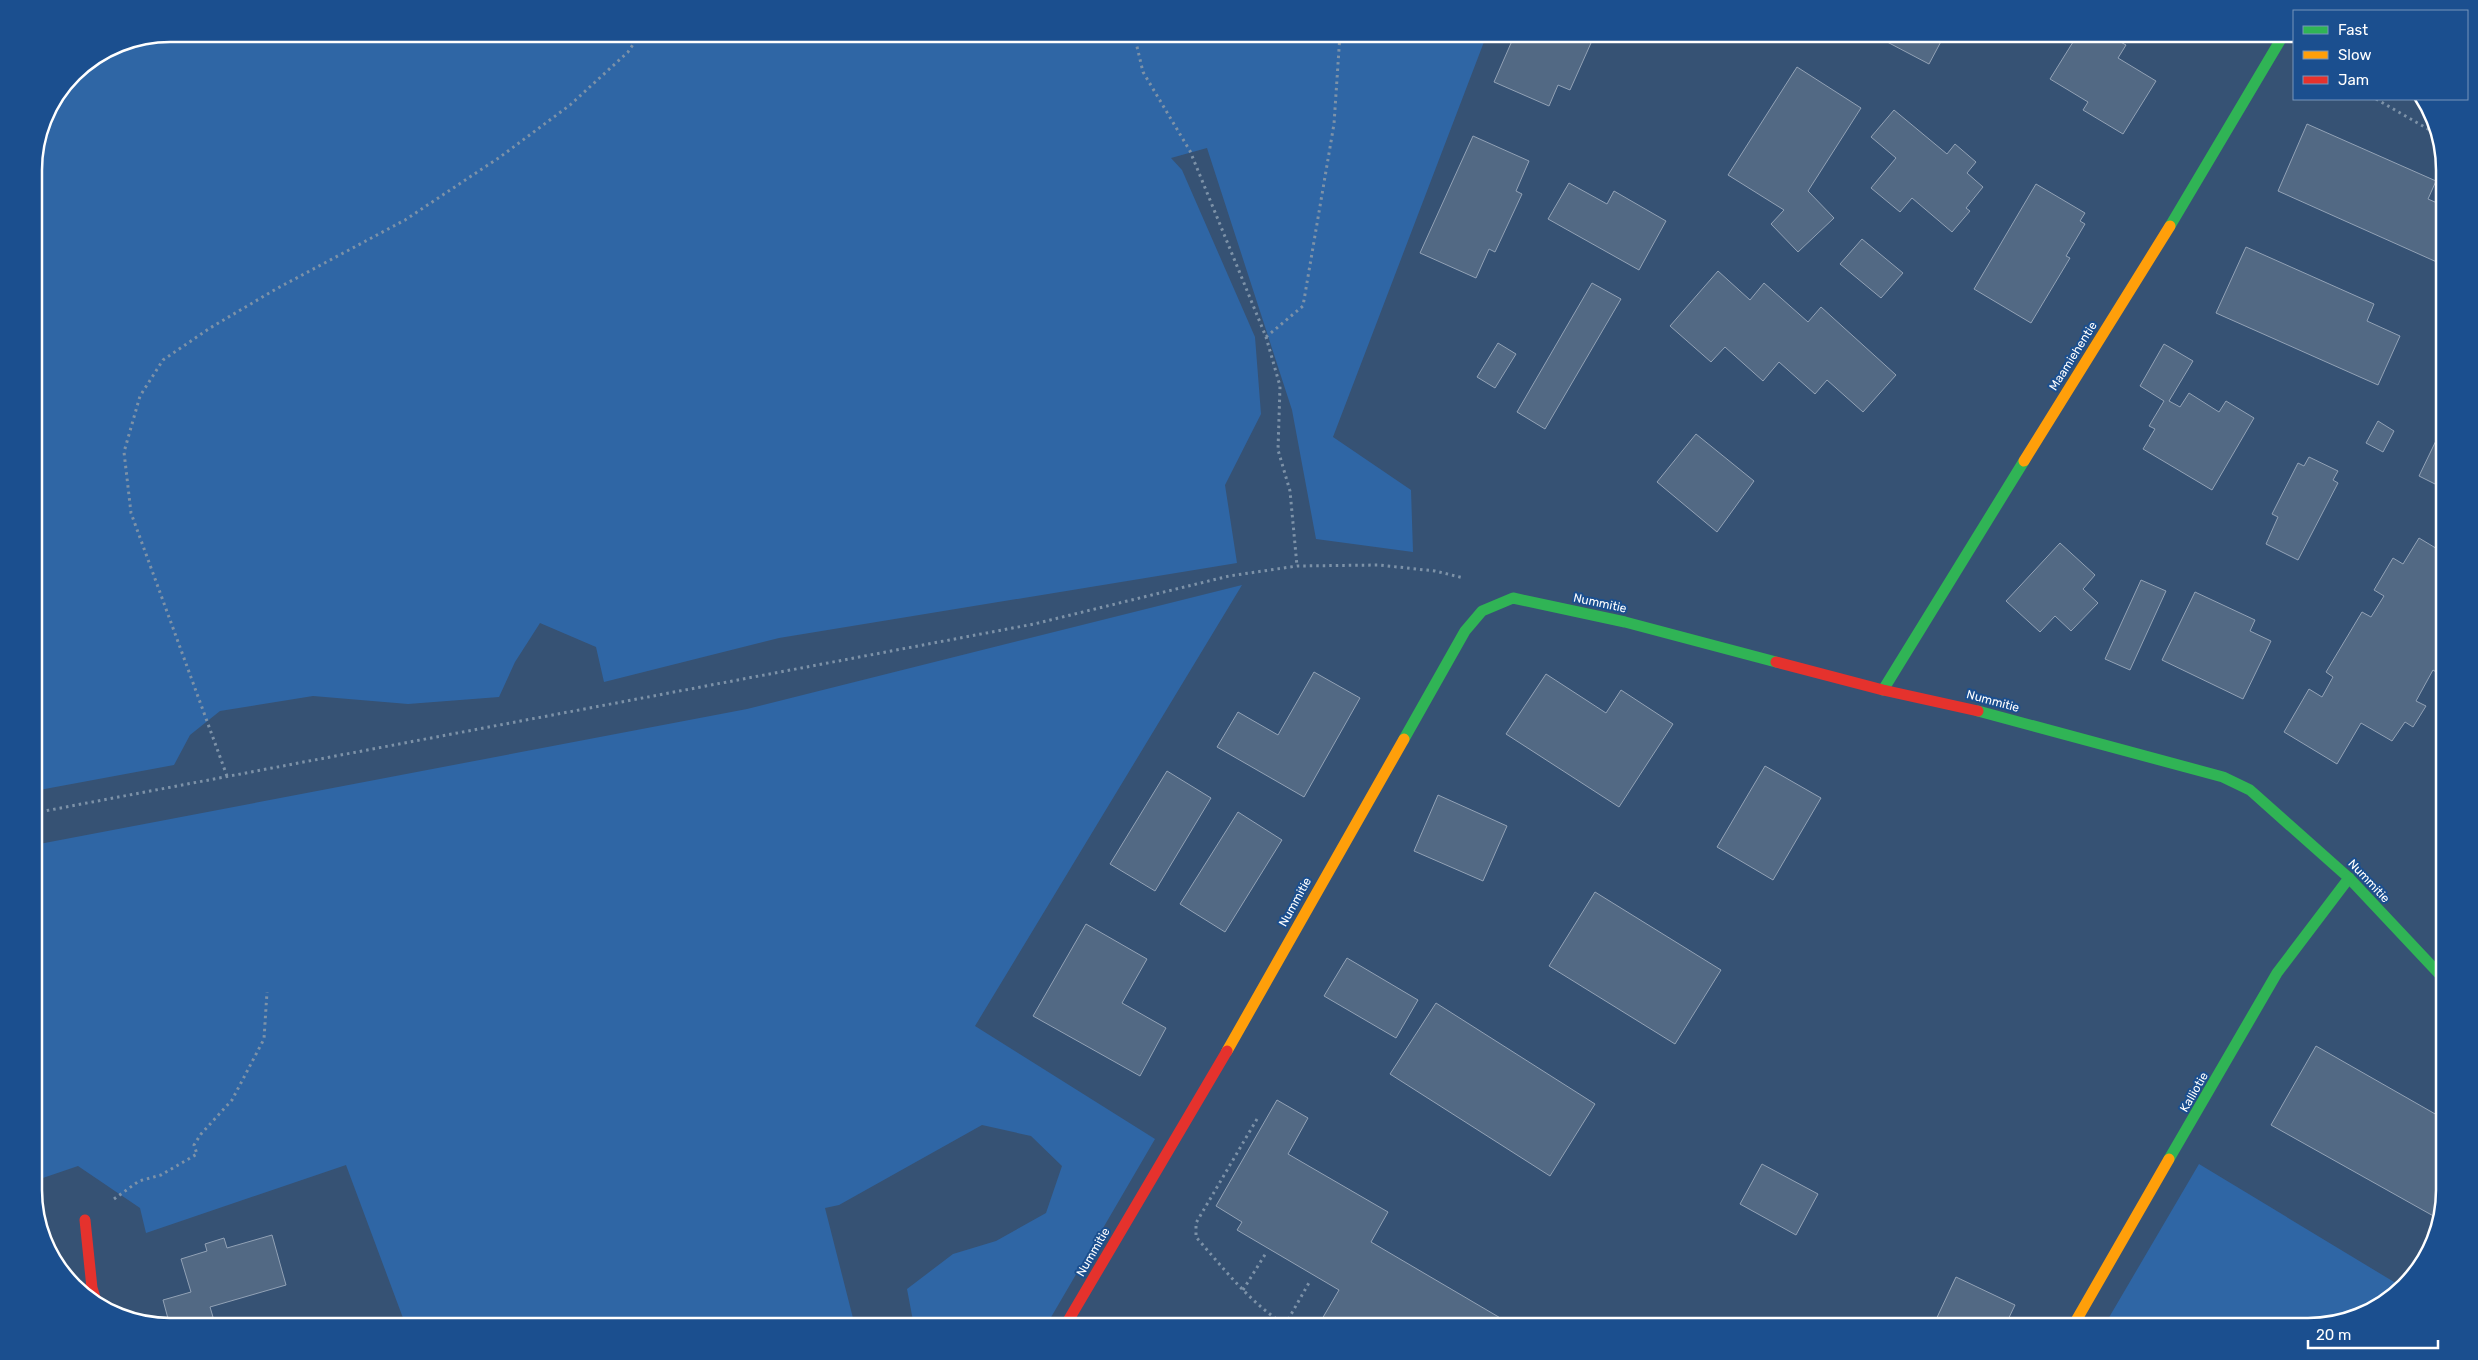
<svg xmlns="http://www.w3.org/2000/svg" width="2478" height="1360" font-family="Rubik,sans-serif">
<style>
.green{fill:#2f66a5}
.building{fill:#526984;stroke:#92a2b6}
.lines{fill:none;stroke-linecap:round;stroke-linejoin:round}
.path{stroke:#7d92a8;stroke-width:3;stroke-dasharray:2.5 4;stroke-linecap:butt}
.fast{stroke:#30b455;stroke-width:11}
.slow{stroke:#ff9f0a;stroke-width:11}
.jam{stroke:#e5322d;stroke-width:11}
.labels{text-anchor:middle;stroke-width:4;stroke-linejoin:round;paint-order:stroke}
.street-label{font-size:12px;fill:#fff;stroke:#1b4f8f}
.rim{fill:none;stroke:#fff;stroke-width:2.5}
</style>
<rect width="100%" height="100%" fill="#365274"/>
<g class="green">
<path d="M170,34H1487L1333,437L1411,490L1413,552L1316,539L1292,410L1207,148L1171,158L1182,170L1255,337L1261,414L1225,485L1237,563L779,638L604,682L596,647L540,623L515,662L499,697L408,704L313,696L220,711L190,735L174,765L34,791V161L44,118L74,73L118,44Z"/>
<path d="M1242,585L975,1026L1155,1139L1050,1319L1035,1326H914L907,1289L953,1254L996,1241L1046,1213L1062,1166L1031,1136L982,1125L839,1205L825,1208L855,1326H406L346,1165L146,1233L140,1208L78,1166L34,1181V845L747,709Z"/>
<path d="M2199,1164L2399,1285L2376,1308L2334,1319L2265,1322L2258,1326H2104Z"/>
</g>
<g class="building">
<path d="M1515,34H1595L1570,90L1558,85L1549,106L1494,82Z"/>
<path d="M1872,34H1945L1929,64Z"/>
<path d="M2078,34H2106L2126,45L2118,58L2156,81L2123,134L2083,110L2088,102L2050,79Z"/>
<path d="M1797,67L1861,108L1808,191L1834,218L1798,252L1771,224L1784,210L1728,175Z"/>
<path d="M1894,110L1947,154L1955,144L1976,162L1967,173L1983,187L1966,208L1970,211L1952,232L1912,198L1900,212L1871,188L1896,158L1871,137Z"/>
<path d="M2307,124L2436,181L2428,199L2444,206V252L2439,263L2278,191Z"/>
<path d="M1473,136L1529,161L1516,191L1522,194L1495,252L1489,249L1476,278L1420,253Z"/>
<path d="M1569,183L1607,204L1614,191L1666,221L1639,270L1548,219Z"/>
<path d="M2036,184L2085,213L2080,221L2085,224L2066,256L2070,258L2031,323L1974,289Z"/>
<path d="M1862,239L1903,273L1881,298L1840,264Z"/>
<path d="M2246,247L2374,304L2367,321L2400,336L2378,385L2216,313Z"/>
<path d="M1718,271L1750,300L1764,283L1808,322L1821,307L1896,375L1863,412L1827,380L1815,394L1779,362L1763,381L1725,347L1711,362L1670,326Z"/>
<path d="M1592,283L1621,299L1545,429L1517,412Z"/>
<path d="M1498,343L1516,354L1495,388L1477,377Z"/>
<path d="M2164,344L2193,361L2169,401L2180,407L2189,393L2219,412L2226,401L2254,418L2212,490L2143,449L2155,429L2149,426L2164,401L2140,386Z"/>
<path d="M2378,421L2394,431L2383,452L2366,443Z"/>
<path d="M2444,424V501L2436,497L2441,487L2419,476Z"/>
<path d="M1696,434L1754,481L1717,532L1657,482Z"/>
<path d="M2309,457L2338,471L2333,480L2338,483L2298,560L2266,544L2278,517L2272,514L2298,463L2304,466Z"/>
<path d="M2419,538L2444,553V673L2442,676L2433,670L2416,701L2426,706L2413,727L2405,722L2392,741L2361,723L2337,764L2284,732L2309,689L2322,697L2333,677L2326,672L2362,612L2371,617L2384,596L2374,590L2393,558L2403,564Z"/>
<path d="M2060,543L2095,575L2083,589L2098,603L2071,631L2055,616L2040,632L2006,601Z"/>
<path d="M2141,580L2166,591L2130,670L2105,659Z"/>
<path d="M2195,592L2255,620L2250,631L2271,641L2243,699L2162,660Z"/>
<path d="M1314,672L1360,698L1304,797L1217,747L1238,712L1278,735Z"/>
<path d="M1546,674L1606,713L1621,690L1673,724L1619,807L1506,734Z"/>
<path d="M1765,766L1821,798L1773,880L1717,847Z"/>
<path d="M1167,771L1211,798L1155,891L1110,864Z"/>
<path d="M1438,795L1507,826L1483,881L1414,851Z"/>
<path d="M1238,812L1282,840L1225,932L1180,904Z"/>
<path d="M1595,892L1721,970L1675,1044L1549,966Z"/>
<path d="M1086,924L1147,959L1122,1003L1166,1028L1140,1076L1033,1016Z"/>
<path d="M1347,958L1418,1000L1396,1038L1324,996Z"/>
<path d="M1436,1003L1595,1104L1550,1176L1390,1074Z"/>
<path d="M2316,1046L2444,1119V1190L2437,1218L2271,1125Z"/>
<path d="M1277,1100L1308,1118L1288,1154L1388,1212L1371,1242L1514,1326H1335L1322,1319L1339,1290L1237,1230L1242,1222L1216,1206Z"/>
<path d="M1762,1164L1818,1194L1796,1235L1740,1204Z"/>
<path d="M272,1235L286,1285L210,1307L213,1317L182,1326H170L163,1300L191,1292L181,1259L207,1251L205,1244L224,1238L227,1248Z"/>
<path d="M1956,1277L2015,1305L2005,1326H1933Z"/>
</g>
<g class="lines">
<g class="path">
<path d="M1134,34L1143,72L1190,151L1266,337L1280,386L1278,450L1290,491L1297,566"/>
<path d="M2376,99L2435,133"/>
<path d="M1266,337L1303,306L1334,124L1340,34"/>
<path d="M227,776L131,513L124,452L140,396L163,360L210,328L276,289L405,220L500,157L570,105L628,52L640,34"/>
<path d="M34,813L1034,624L1229,576L1297,566L1379,565L1435,571L1464,578"/>
<path d="M1257,1119L1196,1223V1237C1224,1269 1251,1304 1287,1326"/>
<path d="M114,1199L139,1181L161,1175L197,1154L194,1145L201,1134L232,1100L264,1039L267,992"/>
<path d="M1243,1290L1266,1253"/>
<path d="M1285,1325L1310,1281"/>
</g>
<g class="fast">
<path d="M2170,226L2284,34"/>
<path d="M1883,690L2024,461"/>
<path d="M1978,711L2223,777L2250,790L2349,878L2444,979"/>
<path d="M1404,739L1465,631L1482,611L1513,598L1625,622L1776,662"/>
<path d="M2169,1159L2277,973L2349,878"/>
</g>
<g class="slow">
<path d="M2024,461L2170,226"/>
<path d="M1227,1051L1404,739"/>
<path d="M2073,1326L2169,1159"/>
</g>
<g class="jam">
<path d="M1776,662L1883,690L1978,711"/>
<path d="M85,1220L92,1288L97,1304"/>
<path d="M1065,1326L1227,1051"/>
</g>
</g>
<g class="labels">
<g class="street-label">
<text transform="translate(2073 356) rotate(-58)" y="4">Maamiehentie</text>
<text transform="translate(1600 603) rotate(12)" y="4">Nummitie</text>
<text transform="translate(1993 701) rotate(15)" y="4">Nummitie</text>
<text transform="translate(2369 881) rotate(47)" y="4">Nummitie</text>
<text transform="translate(1295 902) rotate(-61)" y="4">Nummitie</text>
<text transform="translate(2194 1092) rotate(-60)" y="4">Kalliotie</text>
<text transform="translate(1093 1252) rotate(-60)" y="4">Nummitie</text>
</g>
</g>
<path d="M0 0H2478V1360H0ZM170 42H2308A128 128 0 0 1 2436 170V1190A128 128 0 0 1 2308 1318H170A128 128 0 0 1 42 1190V170A128 128 0 0 1 170 42Z" fill="#1b4f8f" fill-rule="evenodd"/>
<path class="rim" d="M170 42H2308A128 128 0 0 1 2436 170V1190A128 128 0 0 1 2308 1318H170A128 128 0 0 1 42 1190V170A128 128 0 0 1 170 42Z"/>
<rect x="2293" y="10" width="175" height="90" fill="#1b4f8f" stroke="#7695bc"/>
<rect x="2303" y="26" width="25" height="8" fill="#30b455" stroke="#7695bc"/>
<text x="2338" y="35" font-size="15" fill="#ffffff">Fast</text>
<rect x="2303" y="51" width="25" height="8" fill="#ff9f0a" stroke="#7695bc"/>
<text x="2338" y="60" font-size="15" fill="#ffffff">Slow</text>
<rect x="2303" y="76" width="25" height="8" fill="#e5322d" stroke="#7695bc"/>
<text x="2338" y="85" font-size="15" fill="#ffffff">Jam</text>
<path d="M2308 1340v8h130v-8" fill="none" stroke="#ffffff" stroke-width="2.5"/>
<text x="2316" y="1340" font-size="15" fill="#ffffff" stroke="#1b4f8f" stroke-width="4" paint-order="stroke">20 m</text>
</svg>
